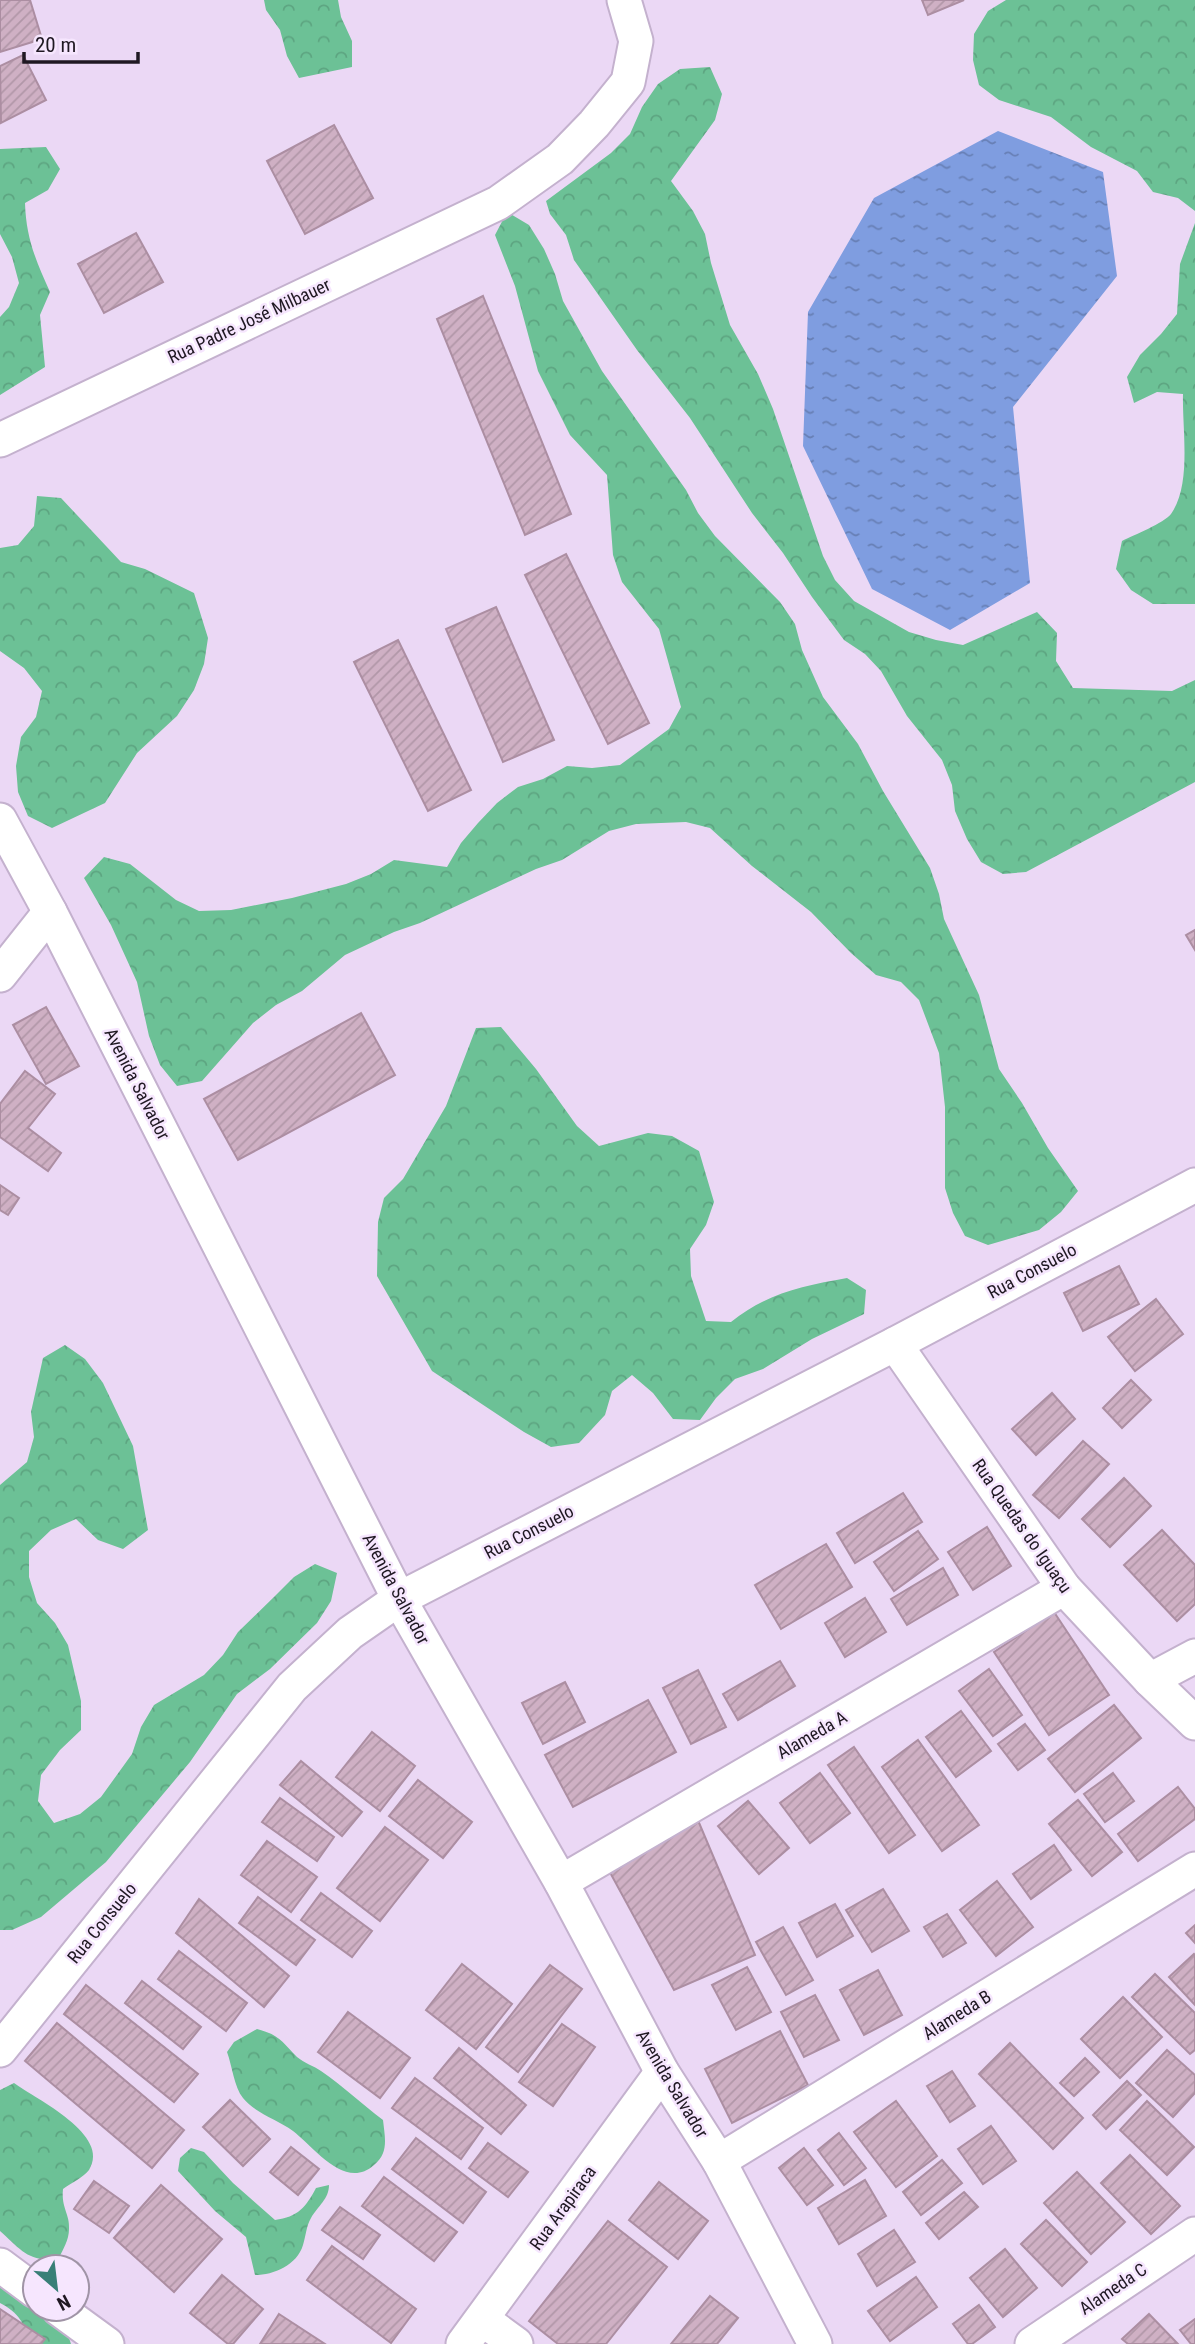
<svg xmlns="http://www.w3.org/2000/svg" width="1195" height="2344" font-family="'Roboto Condensed',sans-serif">
<style>
.forest{fill:url(#forest-crowns)}
.water{fill:url(#water-ripples)}
.building{fill:url(#building-hatch);stroke:#ac8ea2;stroke-width:2}
.lines{fill:none;stroke-linecap:round;stroke-linejoin:round}
.minor-casing{stroke:#c4b1ce;stroke-width:37}
.minor{stroke:#fff;stroke-width:33}
.labels{text-anchor:middle;stroke-width:5;stroke-linejoin:round;paint-order:stroke}
.street-label{font-size:18px;fill:#1f1822;stroke:#f6e6fe}
</style>
<defs>
<pattern id="forest-crowns" width="20" height="18" patternUnits="userSpaceOnUse" patternTransform="scale(1.75)"><rect width="20" height="18" fill="#6cc196"/><path d="M2 6a3 3 0 1 1 6 0M12 15a3 3 0 1 1 6 0" fill="none" stroke="#5da581"/></pattern>
<pattern id="water-ripples" width="26" height="14" patternUnits="userSpaceOnUse" patternTransform="scale(1.75)"><rect width="26" height="14" fill="#7f9de0"/><path d="M2 4q2-2 4 0t4 0M15 11q2-2 4 0t4 0" fill="none" stroke="#677fb5"/></pattern>
<pattern id="building-hatch" width="6" height="6" patternUnits="userSpaceOnUse" patternTransform="scale(1.75)"><rect width="6" height="6" fill="#cfb0c4"/><path d="M-1 1l2-2M0 6l6-6M5 7l2-2" fill="none" stroke="#b197a8"/></pattern>
</defs>
<rect width="100%" height="100%" fill="#ebd8f5"/>
<g class="forest">
<path d="M264,0H338L341,17L352,41V67L299,78L287,56L280,30L266,10Z"/>
<path d="M1006,0H1195V211L1178,198L1153,192L1137,171L1091,147L1051,117L999,100L979,85L973,60L974,34L988,11Z"/>
<path d="M710,67L722,94L715,120L671,181L693,211L705,234L711,263L730,325L758,374L773,409L823,556L835,580L854,601L909,632L936,640L963,645L1037,612L1057,633L1056,661L1073,688L1172,691L1195,680V782L1026,872L1003,874L981,862L967,839L955,811L952,785L942,760L907,716L881,671L865,654L844,640L812,597L783,553L752,513L690,418L637,350L574,260L566,235L550,214L546,201L611,153L630,134L642,107L658,84L680,69Z"/>
<path d="M46,147L60,169L48,190L25,203C26,238 36,261 50,292L40,315L45,367L0,395V317L9,307L19,283L12,257L0,234V149Z"/>
<path d="M507,212L529,225L544,249L555,274L563,301L602,371L686,490L698,513L715,536L780,602L795,624L802,650L823,697L858,744L883,791L930,868L939,894L944,919L979,995L999,1069L1022,1103L1048,1148L1078,1191L1061,1212L1039,1230L988,1245L965,1236L953,1213L945,1188V1107L939,1053L919,1000L901,982L876,975L851,953L811,912L752,866L710,828L686,822L636,824L609,831L562,860L536,869L420,923L394,932L345,955L302,991L276,1005L253,1023L202,1081L177,1086L160,1065L149,1036L137,982L111,925L84,878L104,857L130,864L176,900L199,911L231,910L292,898L346,884L371,874L394,860L447,867L461,843L478,823L497,803L518,787L543,779L567,766L592,768L620,765L669,729L681,707L659,629L622,582L613,555L607,475L570,435L538,371L515,286L495,235Z"/>
<path d="M1195,223V604H1153L1131,590L1116,569L1122,541C1134,535 1164,523 1171,514C1192,484 1182,429 1183,394L1157,392L1134,403L1127,377L1140,355L1161,334L1177,314L1180,264Z"/>
<path d="M37,496L61,498L121,562L145,569L194,593L208,638L204,664L194,690L177,716L137,753L105,803L52,828L28,816L18,792L16,766L21,737L36,717L42,691L24,668L0,651V548L18,545L34,526Z"/>
<path d="M501,1027L536,1069L577,1126L599,1146L648,1133L672,1136L699,1151L714,1202L706,1225L690,1249L691,1276L706,1321L731,1322C767,1293 802,1286 847,1278L866,1290L864,1314L812,1339L763,1369L735,1379L716,1398L700,1420L673,1419L653,1393L632,1375L612,1391L605,1415L579,1443L551,1447L524,1432L432,1371L377,1276L378,1222L384,1198L403,1179L446,1106L476,1028Z"/>
<path d="M65,1345L85,1359L103,1383L133,1446L148,1530L123,1549L98,1540L76,1519L51,1530L29,1551V1577L37,1603L55,1623L68,1645L81,1701V1730L60,1750L41,1775L38,1801L54,1823L80,1814L101,1797L132,1754L141,1727L154,1705L204,1675L223,1655L238,1632L275,1596L294,1577L315,1564L337,1573L331,1601L317,1623L270,1669L237,1694L190,1762L106,1862L41,1917L12,1930H0V1485L27,1462L34,1437L31,1412L43,1358Z"/>
<path d="M257,2029C280,2035 282,2042 297,2057C304,2063 314,2066 321,2071C343,2086 362,2104 383,2120C385,2138 389,2153 374,2165C345,2191 314,2147 293,2131C277,2119 256,2114 243,2098C234,2087 232,2065 227,2052L234,2042Z"/>
<path d="M14,2083C36,2099 112,2135 89,2170C84,2177 71,2183 63,2189C61,2208 70,2214 69,2229C69,2240 63,2249 59,2258C30,2264 20,2249 0,2231V2090Z"/>
<path d="M191,2148L204,2152L233,2183L275,2220C298,2217 306,2207 316,2188L329,2185C329,2199 318,2206 311,2218C306,2227 306,2235 303,2245C297,2265 274,2275 255,2275L246,2237L215,2211L178,2171L180,2158Z"/>
<path d="M15,2282L33,2309C52,2311 66,2325 71,2344H29C26,2324 18,2312 0,2303V2286Z"/>
</g>
<path class="water" d="M998,131L1103,172L1117,276L1013,407L1030,583L950,630L872,589L803,446L808,312L874,198Z"/>
<g class="building">
<path d="M0,0H30L42,39L0,52Z"/>
<path d="M922,0H964L928,15Z"/>
<path d="M23,55L46,100L1,123L0,66Z"/>
<path d="M334,125L373,198L305,234L267,161Z"/>
<path d="M136,233L163,282L104,313L78,264Z"/>
<path d="M483,296L571,514L525,535L437,319Z"/>
<path d="M566,554L649,723L608,744L525,575Z"/>
<path d="M496,607L554,740L503,762L446,629Z"/>
<path d="M398,640L471,790L428,811L354,662Z"/>
<path d="M1195,930V950L1186,935Z"/>
<path d="M46,1007L79,1066L46,1084L13,1025Z"/>
<path d="M361,1013L395,1075L238,1160L204,1099Z"/>
<path d="M25,1071L55,1094L28,1128L61,1153L48,1171L0,1137V1104Z"/>
<path d="M0,1185L19,1198L8,1215L0,1210Z"/>
<path d="M1119,1266L1139,1304L1083,1331L1064,1293Z"/>
<path d="M1156,1299L1183,1334L1135,1371L1108,1337Z"/>
<path d="M1131,1380L1151,1400L1122,1428L1103,1408Z"/>
<path d="M1052,1393L1075,1419L1036,1455L1012,1429Z"/>
<path d="M1083,1441L1109,1464L1059,1518L1033,1495Z"/>
<path d="M1124,1478L1151,1506L1110,1547L1082,1519Z"/>
<path d="M903,1493L922,1522L855,1563L837,1533Z"/>
<path d="M987,1527L1011,1566L973,1590L948,1552Z"/>
<path d="M1162,1530L1195,1565V1604L1177,1621L1124,1565Z"/>
<path d="M918,1531L938,1559L894,1591L874,1562Z"/>
<path d="M826,1544L852,1587L781,1629L755,1585Z"/>
<path d="M943,1568L958,1595L907,1625L891,1599Z"/>
<path d="M865,1598L886,1632L845,1657L825,1623Z"/>
<path d="M1054,1612L1109,1695L1049,1735L994,1652Z"/>
<path d="M780,1661L795,1686L738,1720L723,1694Z"/>
<path d="M989,1669L1022,1715L993,1736L959,1691Z"/>
<path d="M698,1670L726,1727L691,1744L663,1688Z"/>
<path d="M565,1682L585,1722L543,1744L522,1703Z"/>
<path d="M648,1700L676,1752L573,1807L545,1755Z"/>
<path d="M1114,1705L1141,1738L1075,1792L1048,1759Z"/>
<path d="M961,1711L991,1751L956,1777L926,1737Z"/>
<path d="M1025,1724L1045,1750L1018,1770L998,1744Z"/>
<path d="M372,1732L415,1766L380,1811L336,1777Z"/>
<path d="M918,1740L979,1825L942,1851L882,1767Z"/>
<path d="M854,1747L915,1835L889,1853L828,1765Z"/>
<path d="M301,1761L362,1812L342,1836L280,1785Z"/>
<path d="M820,1773L850,1813L810,1843L780,1803Z"/>
<path d="M1113,1773L1134,1801L1105,1822L1084,1794Z"/>
<path d="M418,1780L472,1822L443,1858L389,1816Z"/>
<path d="M1178,1787L1195,1809V1819L1138,1861L1118,1834Z"/>
<path d="M280,1798L334,1837L317,1861L262,1822Z"/>
<path d="M1078,1800L1122,1852L1092,1876L1049,1824Z"/>
<path d="M748,1801L789,1848L759,1874L718,1826Z"/>
<path d="M697,1818L755,1955L674,1990L607,1867Z"/>
<path d="M385,1827L428,1860L380,1921L337,1888Z"/>
<path d="M267,1841L317,1877L291,1912L241,1875Z"/>
<path d="M1054,1845L1071,1870L1031,1899L1013,1874Z"/>
<path d="M997,1881L1033,1927L996,1956L960,1910Z"/>
<path d="M883,1889L909,1931L872,1952L846,1910Z"/>
<path d="M321,1893L372,1931L352,1957L301,1920Z"/>
<path d="M258,1897L315,1940L296,1965L239,1923Z"/>
<path d="M199,1899L289,1976L264,2007L176,1933Z"/>
<path d="M835,1904L853,1936L817,1957L799,1923Z"/>
<path d="M947,1914L966,1943L943,1957L924,1927Z"/>
<path d="M1195,1925V1943L1186,1933Z"/>
<path d="M783,1927L813,1980L786,1995L756,1942Z"/>
<path d="M179,1951L247,2003L226,2031L158,1979Z"/>
<path d="M1194,1954L1195,1955V2005L1169,1977Z"/>
<path d="M462,1964L512,2004L476,2049L426,2010Z"/>
<path d="M550,1965L582,1989L518,2072L486,2047Z"/>
<path d="M747,1967L771,2012L736,2030L712,1985Z"/>
<path d="M878,1970L902,2015L864,2035L840,1990Z"/>
<path d="M1155,1974L1195,2013V2050L1190,2054L1132,1997Z"/>
<path d="M142,1981L201,2027L183,2049L125,2003Z"/>
<path d="M86,1985L198,2074L174,2102L64,2014Z"/>
<path d="M815,1995L839,2040L804,2057L781,2012Z"/>
<path d="M1123,1997L1162,2037L1120,2078L1081,2039Z"/>
<path d="M348,2012L410,2058L380,2098L318,2052Z"/>
<path d="M57,2023L184,2130L152,2168L25,2061Z"/>
<path d="M562,2024L595,2047L553,2106L519,2082Z"/>
<path d="M780,2031L808,2085L732,2123L705,2069Z"/>
<path d="M1010,2043L1083,2118L1053,2149L979,2074Z"/>
<path d="M459,2048L526,2105L501,2134L434,2078Z"/>
<path d="M1167,2050L1195,2075V2093L1173,2117L1136,2083Z"/>
<path d="M1085,2058L1099,2072L1074,2096L1060,2083Z"/>
<path d="M952,2071L975,2106L950,2122L927,2086Z"/>
<path d="M415,2078L483,2128L461,2159L392,2108Z"/>
<path d="M1127,2081L1141,2095L1106,2129L1093,2115Z"/>
<path d="M230,2100L270,2139L243,2166L203,2127Z"/>
<path d="M896,2101L937,2156L896,2187L854,2132Z"/>
<path d="M1147,2101L1194,2147L1167,2175L1120,2130Z"/>
<path d="M991,2126L1016,2161L983,2184L958,2149Z"/>
<path d="M839,2133L866,2168L844,2185L818,2150Z"/>
<path d="M416,2138L486,2192L463,2223L392,2169Z"/>
<path d="M488,2143L528,2172L508,2197L469,2168Z"/>
<path d="M291,2147L319,2169L298,2195L270,2172Z"/>
<path d="M804,2148L833,2185L807,2205L779,2168Z"/>
<path d="M1130,2155L1180,2206L1151,2234L1101,2183Z"/>
<path d="M942,2160L962,2183L921,2215L903,2192Z"/>
<path d="M1077,2172L1125,2222L1091,2254L1044,2203Z"/>
<path d="M384,2177L457,2232L434,2261L362,2206Z"/>
<path d="M865,2180L886,2216L839,2244L818,2208Z"/>
<path d="M94,2181L129,2206L109,2233L74,2209Z"/>
<path d="M659,2182L708,2221L678,2259L629,2220Z"/>
<path d="M161,2185L222,2239L174,2292L114,2238Z"/>
<path d="M964,2192L978,2207L939,2239L926,2223Z"/>
<path d="M340,2207L380,2235L363,2259L322,2230Z"/>
<path d="M1046,2220L1087,2262L1062,2286L1021,2244Z"/>
<path d="M608,2221L667,2267L606,2344H558L529,2321Z"/>
<path d="M894,2230L915,2262L877,2286L858,2254Z"/>
<path d="M332,2246L416,2309L391,2343L307,2280Z"/>
<path d="M1005,2249L1037,2288L1003,2317L970,2278Z"/>
<path d="M222,2275L263,2309L233,2344H228L190,2313Z"/>
<path d="M916,2277L937,2307L890,2341L868,2311Z"/>
<path d="M710,2296L738,2318L717,2344H671Z"/>
<path d="M979,2305L995,2327L972,2344H968L953,2324Z"/>
<path d="M0,2309L45,2339L41,2344H0Z"/>
<path d="M279,2314L325,2344H260Z"/>
<path d="M1149,2314L1178,2344H1128L1122,2339Z"/>
<path d="M1195,2319V2344H1191L1180,2330Z"/>
</g>
<g class="lines">
<g class="minor-casing">
<g id="minor">
<path d="M0,440L498,203L560,159L594,124L628,82L636,41L624,0"/>
<path d="M0,820L50,912L399,1599L561,1882L662,2072L719,2161L815,2344"/>
<path d="M0,975L50,912"/>
<path d="M895,1344L1064,1588L1150,1680L1195,1723"/>
<path d="M1150,1680L1195,1656"/>
<path d="M561,1882L1064,1588"/>
<path d="M0,2050L292,1687L350,1633L399,1599L895,1344L1195,1185"/>
<path d="M719,2161L1195,1869"/>
<path d="M0,2265L35,2291"/>
<path d="M59,2309L107,2344"/>
<path d="M482,2319L516,2344"/>
<path d="M463,2344L662,2072"/>
<path d="M1032,2344L1195,2234"/>
</g>
</g>
<use href="#minor" class="minor"/>
</g>
<g class="labels">
<g class="street-label">
<text transform="translate(249 321) rotate(-25)" y="6">Rua Padre José Milbauer</text>
<text transform="translate(137 1084) rotate(63)" y="6">Avenida Salvador</text>
<text transform="translate(1032 1271) rotate(-28)" y="6">Rua Consuelo</text>
<text transform="translate(1022 1526) rotate(55)" y="6">Rua Quedas do Iguaçu</text>
<text transform="translate(529 1532) rotate(-27)" y="6">Rua Consuelo</text>
<text transform="translate(396 1589) rotate(62)" y="6">Avenida Salvador</text>
<text transform="translate(812 1735) rotate(-30)" y="6">Alameda A</text>
<text transform="translate(102 1923) rotate(-51)" y="6">Rua Consuelo</text>
<text transform="translate(957 2015) rotate(-32)" y="6">Alameda B</text>
<text transform="translate(672 2084) rotate(59)" y="6">Avenida Salvador</text>
<text transform="translate(563 2208) rotate(-54)" y="6">Rua Arapiraca</text>
<text transform="translate(1113 2289) rotate(-34)" y="6">Alameda C</text>
</g>
</g>
<g transform="translate(56 2288) rotate(152)"><circle r="33" fill="#f6e6fe" stroke="#a094a6" stroke-width="2"/>
<path d="M0-5L12 26L0 18L-12 26Z" fill="#387f77"/>
<text y="-10" font-size="19" font-weight="bold" text-anchor="middle" fill="#1f1822">N</text>
</g>
<path d="M24 52v10h114v-10" fill="none" stroke="#1f1822" stroke-width="3.5"/>
<text x="35" y="52" font-size="21" fill="#1f1822" stroke="#f6e6fe" stroke-width="5" paint-order="stroke">20 m</text>
</svg>
